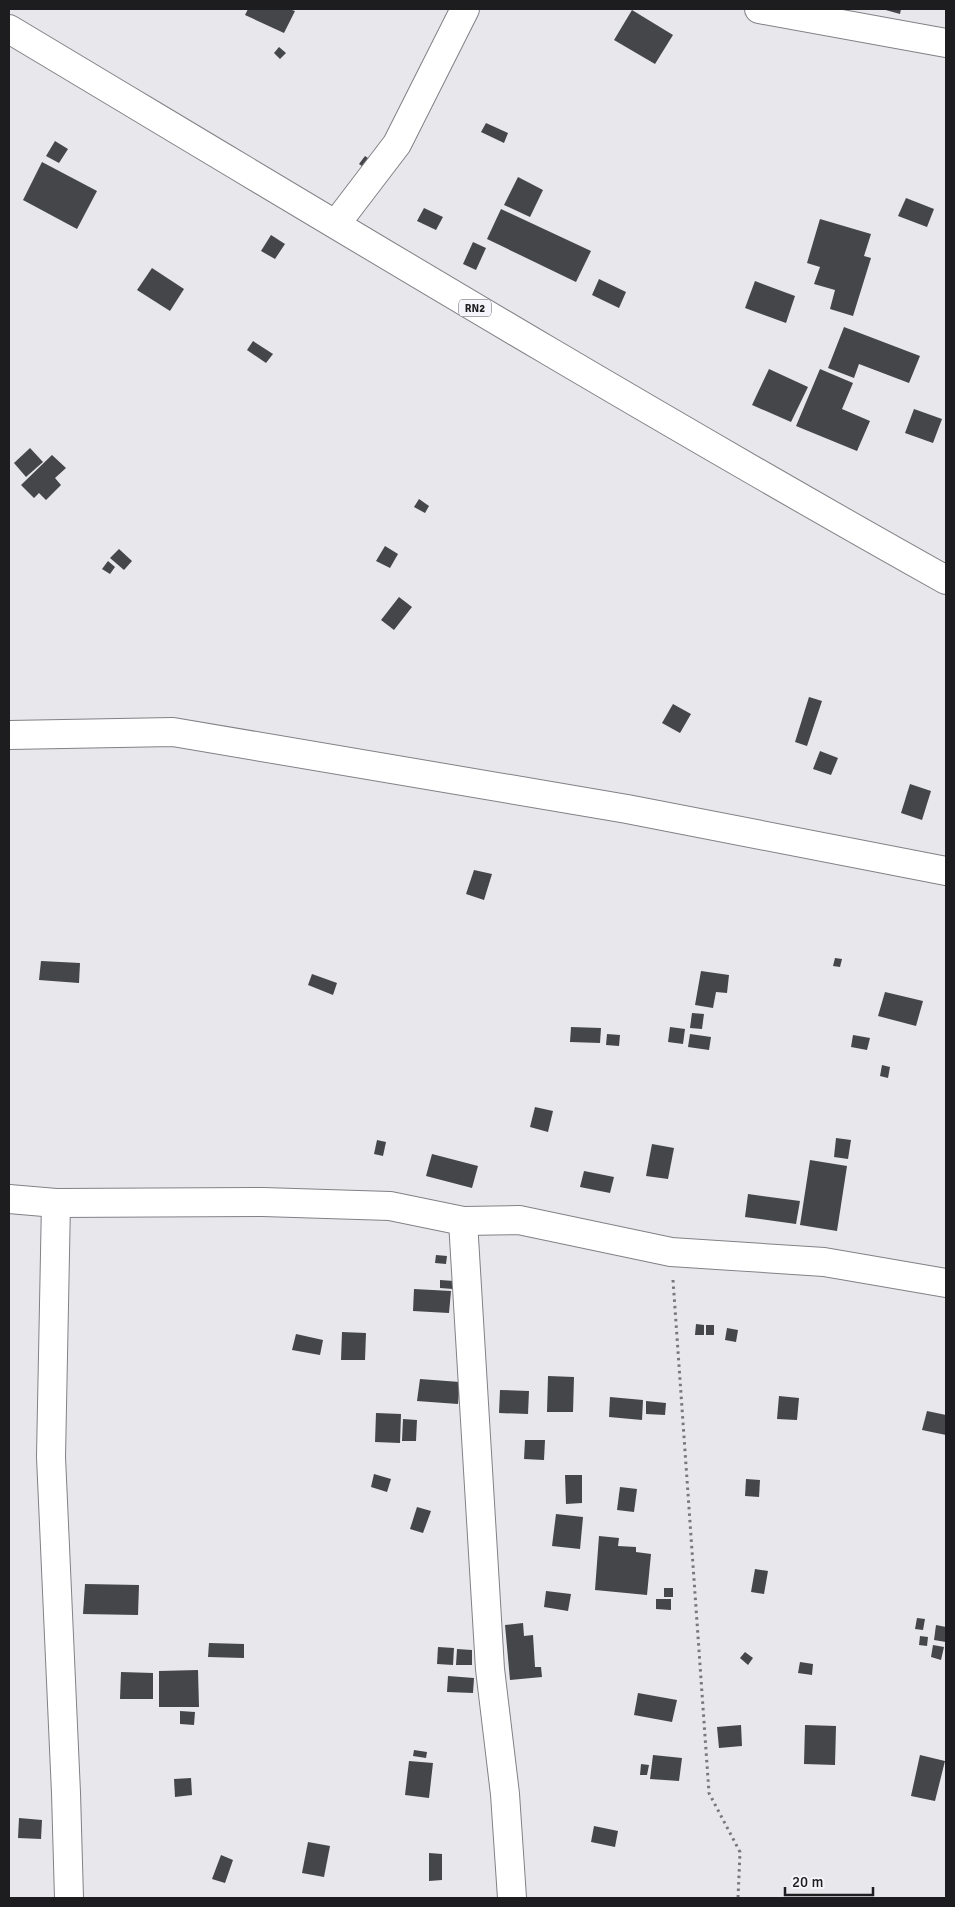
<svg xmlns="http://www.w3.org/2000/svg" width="955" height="1907" font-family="Signika,sans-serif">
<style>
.building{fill:#45464a}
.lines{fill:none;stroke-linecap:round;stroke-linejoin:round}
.minor-casing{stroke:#818186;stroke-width:30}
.highway-casing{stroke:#818186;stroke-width:30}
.path{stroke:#78787c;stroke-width:3;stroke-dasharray:2.5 4;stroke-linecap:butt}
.minor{stroke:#fff;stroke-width:28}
.highway{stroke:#fff;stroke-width:28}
.labels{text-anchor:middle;stroke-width:5;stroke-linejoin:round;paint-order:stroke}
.shield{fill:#f4f4fa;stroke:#5e5e61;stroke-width:1}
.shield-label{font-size:11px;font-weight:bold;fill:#1d1d1f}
</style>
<rect width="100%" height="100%" fill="#e7e7ec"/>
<g class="building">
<path d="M248,9H289L295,11L284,33L245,15Z"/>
<path d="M882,9H901L900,14Z"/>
<path d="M632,10L673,35L655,64L614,40Z"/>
<path d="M279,47L286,53L280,59L274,53Z"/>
<path d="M486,123L508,133L504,143L481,132Z"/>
<path d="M55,141L68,149L59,163L46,156Z"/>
<path d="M365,156L375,163L369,171L359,164Z"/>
<path d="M42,162L97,191L77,229L23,200Z"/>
<path d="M518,177L543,190L530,217L504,205Z"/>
<path d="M906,198L934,209L927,227L898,216Z"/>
<path d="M424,208L443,217L436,230L417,221Z"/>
<path d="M501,209L591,251L576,282L487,239Z"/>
<path d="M820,219L871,234L864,256L871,258L853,316L830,309L835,290L814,284L820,267L807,263Z"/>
<path d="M271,235L285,244L275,259L261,251Z"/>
<path d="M473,242L486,248L476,270L463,264Z"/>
<path d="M152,268L184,289L170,311L137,290Z"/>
<path d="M599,279L626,292L619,308L592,295Z"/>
<path d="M755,281L795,296L786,323L745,308Z"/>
<path d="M844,327L920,356L909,383L859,364L854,378L828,368Z"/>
<path d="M253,341L273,354L266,363L247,350Z"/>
<path d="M769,369L808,387L791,422L752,405Z"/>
<path d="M820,369L853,383L842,409L870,421L857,451L796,426Z"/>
<path d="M914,409L942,419L933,443L905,433Z"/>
<path d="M30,448L43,462L26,477L14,463Z"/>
<path d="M52,455L66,468L55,478L61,485L46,500L39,493L34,498L21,485Z"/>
<path d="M419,499L429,506L425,513L414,507Z"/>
<path d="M385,546L398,554L390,568L376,561Z"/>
<path d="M119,549L132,561L124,570L110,558Z"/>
<path d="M108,561L115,567L110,574L102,569Z"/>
<path d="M399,597L412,607L394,630L381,620Z"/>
<path d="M809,697L822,701L807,746L795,742Z"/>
<path d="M673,704L691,714L680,733L662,723Z"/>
<path d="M820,751L838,758L831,775L813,769Z"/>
<path d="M910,784L931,791L922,820L901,813Z"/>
<path d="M474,870L492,874L484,900L466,894Z"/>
<path d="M835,958L842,959L840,967L833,966Z"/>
<path d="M41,961L80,963L79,983L39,980Z"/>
<path d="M701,971L729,975L727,993L716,992L713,1008L695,1005Z"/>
<path d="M312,974L337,983L333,995L308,985Z"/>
<path d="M885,992L923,1001L916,1026L878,1016Z"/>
<path d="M692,1013L704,1014L702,1029L690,1028Z"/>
<path d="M571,1027L601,1028L600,1043L570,1042Z"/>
<path d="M670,1027L685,1029L683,1044L668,1042Z"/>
<path d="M607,1034L620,1035L619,1046L606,1045Z"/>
<path d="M690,1034L711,1037L709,1050L688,1047Z"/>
<path d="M853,1035L870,1038L867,1050L851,1047Z"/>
<path d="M882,1065L890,1067L888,1078L880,1076Z"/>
<path d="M535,1107L553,1111L548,1132L530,1127Z"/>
<path d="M836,1138L851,1140L848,1159L834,1157Z"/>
<path d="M377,1140L386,1142L383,1156L374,1154Z"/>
<path d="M652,1144L674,1148L668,1179L646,1176Z"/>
<path d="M432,1154L478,1166L472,1188L426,1176Z"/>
<path d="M810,1160L847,1166L837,1231L800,1225Z"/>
<path d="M584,1171L614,1177L610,1193L580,1187Z"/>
<path d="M748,1194L800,1201L796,1224L745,1217Z"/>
<path d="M436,1255L447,1256L446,1264L435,1263Z"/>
<path d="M440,1280L454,1281L453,1289L440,1288Z"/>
<path d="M414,1289L451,1291L449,1313L413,1311Z"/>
<path d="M696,1324L704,1325V1335H695Z"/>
<rect x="706" y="1325" width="8" height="10"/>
<path d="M727,1328L738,1330L736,1342L725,1340Z"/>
<path d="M342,1332L366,1333L365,1360H341Z"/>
<path d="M296,1334L323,1340L320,1355L292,1350Z"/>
<path d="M548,1376L574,1377L573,1412H547Z"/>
<path d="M420,1379L460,1382L458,1404L417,1401Z"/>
<path d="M500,1390L529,1391L528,1414L499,1413Z"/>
<path d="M779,1396L799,1398L797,1420L777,1419Z"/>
<path d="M610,1397L643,1400L642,1420L609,1417Z"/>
<path d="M646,1401L666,1403L665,1415L646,1414Z"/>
<path d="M927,1411L946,1415V1435L922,1430Z"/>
<path d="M376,1413L401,1414L400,1443L375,1442Z"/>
<path d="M403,1419L417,1420L416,1441H402Z"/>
<path d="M525,1440H545L544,1460L524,1459Z"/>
<path d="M374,1474L391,1479L387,1492L371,1487Z"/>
<path d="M565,1475H582V1503L566,1504Z"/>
<path d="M746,1479L760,1480L759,1497L745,1496Z"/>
<path d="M620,1487L637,1489L634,1512L617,1510Z"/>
<path d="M417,1507L431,1511L423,1533L410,1529Z"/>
<path d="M556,1514L583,1517L580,1549L552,1546Z"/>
<path d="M599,1536L619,1538L618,1546L636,1547V1552L651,1554L647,1595L595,1590Z"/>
<path d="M755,1569L768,1571L764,1594L751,1592Z"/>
<path d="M85,1584L139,1585L138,1615L83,1614Z"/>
<rect x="664" y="1588" width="9" height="9"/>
<path d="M546,1591L571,1594L568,1611L544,1607Z"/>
<path d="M656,1599H671V1610L656,1609Z"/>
<path d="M917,1618L925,1619L923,1630L915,1629Z"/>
<path d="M523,1623L524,1636L533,1635L535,1667H541L542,1677L510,1680L505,1625Z"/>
<path d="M936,1625L946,1627V1642L934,1640Z"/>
<path d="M920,1636L928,1637L927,1646L919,1645Z"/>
<path d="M209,1643L244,1644V1658L208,1657Z"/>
<path d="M933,1645L944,1647L941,1660L931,1657Z"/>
<path d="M438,1647L454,1648L453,1665L437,1664Z"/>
<path d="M457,1649L472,1650V1665H456Z"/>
<path d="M745,1652L753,1658L748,1665L740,1658Z"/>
<path d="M800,1662L813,1664L812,1675L798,1673Z"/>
<path d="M198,1670L199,1707H159V1671Z"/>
<path d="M121,1672L153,1673V1699H120Z"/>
<path d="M448,1676L474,1678L473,1693L447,1692Z"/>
<path d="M638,1693L677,1700L672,1722L634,1715Z"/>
<path d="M180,1711L195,1712L194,1725L180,1724Z"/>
<path d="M741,1725L742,1746L719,1748L717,1727Z"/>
<path d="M805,1725L836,1726L835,1765L804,1764Z"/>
<path d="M414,1750L427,1752L426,1758L413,1756Z"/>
<path d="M653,1755L682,1758L679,1781L650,1779Z"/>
<path d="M920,1755L945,1761L935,1801L911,1796Z"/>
<path d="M409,1761L433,1763L429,1798L405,1795Z"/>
<path d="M641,1764L649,1765L647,1775H640Z"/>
<path d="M191,1778L192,1795L175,1797L174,1779Z"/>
<path d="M19,1818L42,1820L41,1839L18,1838Z"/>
<path d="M594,1826L618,1831L615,1847L591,1842Z"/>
<path d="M308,1842L330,1846L324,1877L302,1873Z"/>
<path d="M429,1853L442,1854V1880L429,1881Z"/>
<path d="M221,1855L233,1860L225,1883L212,1879Z"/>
</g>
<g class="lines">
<g class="minor-casing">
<g id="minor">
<path d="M759,9L946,43"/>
<path d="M336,224L397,144L465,9"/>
<path d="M9,735L173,732L627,809L946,871"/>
<path d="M9,1199L56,1203L263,1202L390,1206L463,1221L519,1220L671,1252L824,1262L946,1283"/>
<path d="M56,1203L51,1457L66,1793L69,1898"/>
<path d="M463,1221L490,1669L505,1794L512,1898"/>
</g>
</g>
<g class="highway-casing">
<path id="highway" d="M9,29C320,215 630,403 946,580"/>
</g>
<path class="path" d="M673,1280L709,1793L740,1852L738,1898"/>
<use href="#minor" class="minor"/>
<use href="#highway" class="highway"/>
</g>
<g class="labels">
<rect class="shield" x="459" y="299.5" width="32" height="17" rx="4"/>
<g class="shield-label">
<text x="475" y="312">RN2</text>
</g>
</g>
<rect width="955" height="1907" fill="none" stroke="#1d1d1f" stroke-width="20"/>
<path d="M785 1887v8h88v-8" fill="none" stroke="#1d1d1f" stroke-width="2.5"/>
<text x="792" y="1887" font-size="15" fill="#1d1d1f" stroke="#f4f4fa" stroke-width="4" paint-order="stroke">20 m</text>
</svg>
